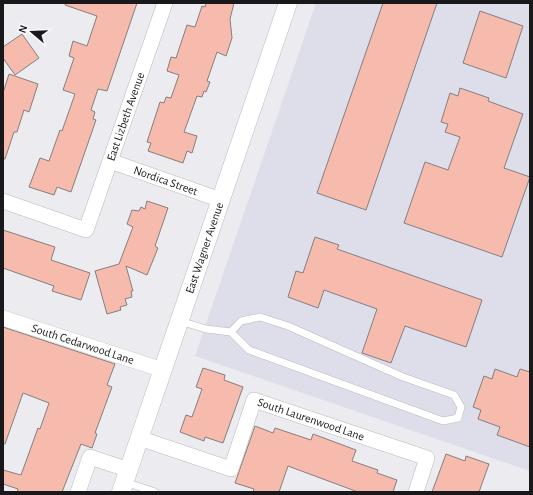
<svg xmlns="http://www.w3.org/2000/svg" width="533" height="495" font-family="'Alegreya Sans',sans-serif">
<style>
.built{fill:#deddea}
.building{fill:#f6bbad;stroke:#857f7e}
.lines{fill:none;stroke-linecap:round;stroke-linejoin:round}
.service-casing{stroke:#b9b9be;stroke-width:8}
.minor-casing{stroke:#b9b9be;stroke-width:16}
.tertiary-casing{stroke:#b9b9be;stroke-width:19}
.service{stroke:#fff;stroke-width:7}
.minor{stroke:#fff;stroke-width:15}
.tertiary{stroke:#fff;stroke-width:18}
.labels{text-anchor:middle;stroke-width:3;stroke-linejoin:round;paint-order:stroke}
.street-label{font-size:12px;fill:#19191b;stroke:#f8f8fe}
</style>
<rect width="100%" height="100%" fill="#ebebf0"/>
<path class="built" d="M316,3H530V471L195,356Z"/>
<g class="building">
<path d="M65,3H137L107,91L98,89L91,110L95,112L93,119L96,120L71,192L57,187L54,195L29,187L40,158L49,161L60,130L62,131L75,94L63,90L74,58L69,56L73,41L87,46L97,16L65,5Z"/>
<path d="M206,3H234L230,19L232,38L226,56L217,52L207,81L210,82L206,92L204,91L202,97L197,96L184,132L197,136L192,153L187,151L183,163L148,151L151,143L147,142L160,102L164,103L166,97L171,98L179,75L167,71L171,57L176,58L187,25L195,27L202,6L205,7Z"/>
<path d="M383,3H437L366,210L317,193Z"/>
<path d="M480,11L523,26L506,78L463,63Z"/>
<path d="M22,34L39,58L15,75L3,58V47Z"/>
<path d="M9,74L38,84L29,112L24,110L17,132H14L5,159H3V93Z"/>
<path d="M460,88L489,98L488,101L523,114L504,168L530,177L502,257L404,223L425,162L448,170L460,137L445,132L448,124L441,122L450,93L458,96Z"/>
<path d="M147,201L168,208L155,246L158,248L147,275L126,266L133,291H131L132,297L125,299L127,305L120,307L121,310L107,314L95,271L119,264L133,227L127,224L132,210L139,211L141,207L145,209Z"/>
<path d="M3,230L55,247L51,260L90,273L81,300L52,291L54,286L3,268Z"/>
<path d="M315,237L339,245L337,249L482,300L466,347L405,326L391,363L362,353L377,309L324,290L318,308L288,297L296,271L303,273Z"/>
<path d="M3,327L115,364L107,385L112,387L95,433L97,434L92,448L81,444L62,492H17L18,489L3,484V470L21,475L38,428L40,429L49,403L23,393L5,444H3Z"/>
<path d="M203,368L225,375L224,380L243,387L223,443L205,437L204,441L180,432L186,415L192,417L202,389L196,387Z"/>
<path d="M495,369L517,377L520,369L530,372V447L497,435L500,427L478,419L481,410L473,407L484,376L492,379Z"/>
<path d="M255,426L273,433L275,428L311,440L313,434L356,450L352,461L378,470L377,473L397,480L393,492H358L288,466L279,492H253L254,489L235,483Z"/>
<path d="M446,454L465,461L466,456L489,464L479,492H432Z"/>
</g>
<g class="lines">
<g class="service-casing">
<g id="service">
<path d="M260,317L288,326L403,377L454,395L461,407L458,418L443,421L249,350L231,332L241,321Z"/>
<path d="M180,321L206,329L231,332"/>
<path d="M125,482L155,492"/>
</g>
</g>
<g class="minor-casing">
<g id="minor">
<path id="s1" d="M110,161L221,200"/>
<path id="s2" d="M3,201L86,230L165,3"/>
<path id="s3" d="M3,318L163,370"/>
<path id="s4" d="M139,438L231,469L254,400L427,458L416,492"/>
<path d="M78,492L90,457L129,470"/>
</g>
</g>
<g class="tertiary-casing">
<g id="tertiary">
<path id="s5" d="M121,492L288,3"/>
</g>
</g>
<use href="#service" class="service"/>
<use href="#minor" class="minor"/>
<use href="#tertiary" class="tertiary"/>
</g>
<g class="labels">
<g class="street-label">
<text dy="4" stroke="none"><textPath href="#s2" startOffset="208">East Lizbeth Avenue</textPath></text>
<text dy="4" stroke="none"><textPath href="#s1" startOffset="59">Nordica Street</textPath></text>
<text dy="4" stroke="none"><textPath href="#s5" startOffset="258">East Wagner Avenue</textPath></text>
<text dy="4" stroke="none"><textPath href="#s3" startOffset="84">South Cedarwood Lane</textPath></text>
<text dy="4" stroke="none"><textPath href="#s4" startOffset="230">South Laurenwood Lane</textPath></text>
</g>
</g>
<rect width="533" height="495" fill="none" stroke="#19191b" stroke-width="8"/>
<g transform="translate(32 32) rotate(289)" stroke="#f8f8fe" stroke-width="3" paint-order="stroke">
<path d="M0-3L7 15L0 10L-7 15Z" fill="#19191b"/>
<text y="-6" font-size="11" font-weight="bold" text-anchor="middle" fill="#19191b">N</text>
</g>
</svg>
